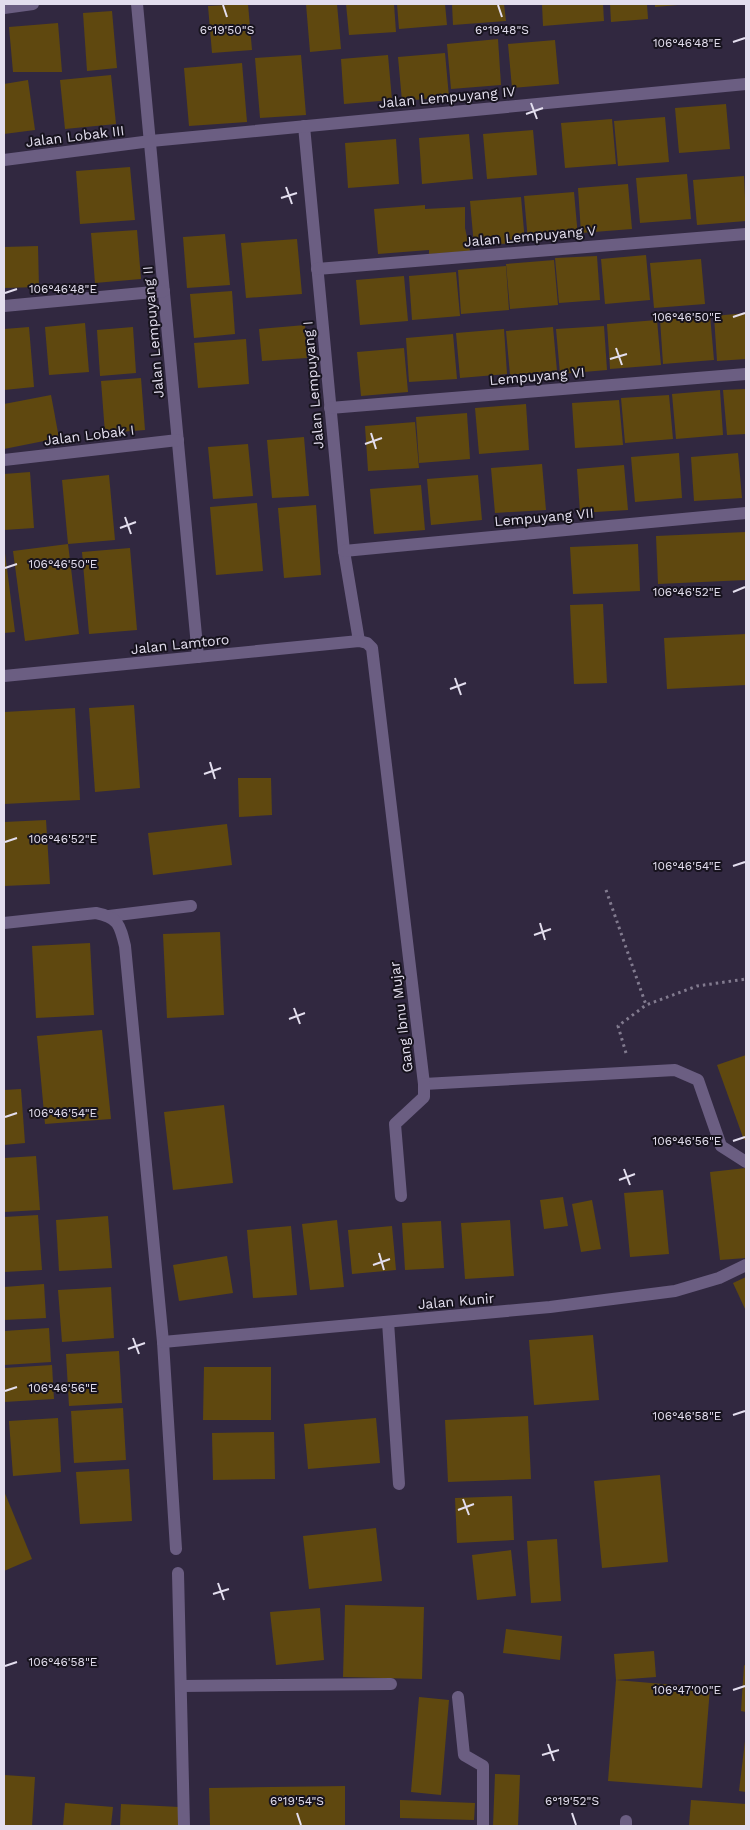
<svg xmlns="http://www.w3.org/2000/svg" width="750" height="1830" font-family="'Work Sans',sans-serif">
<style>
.building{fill:#5f480f}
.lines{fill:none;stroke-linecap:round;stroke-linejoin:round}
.path{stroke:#827b8f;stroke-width:3;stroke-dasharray:2.5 4;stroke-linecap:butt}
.service{stroke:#6b5e82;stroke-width:12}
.minor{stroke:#6b5e82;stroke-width:12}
.ticks{fill:none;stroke:#e3deee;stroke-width:2}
.labels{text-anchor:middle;stroke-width:4;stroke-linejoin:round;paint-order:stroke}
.street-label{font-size:14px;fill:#e3deee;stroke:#17131e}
.ticks-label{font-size:12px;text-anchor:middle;fill:#e3deee;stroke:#17131e;stroke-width:4;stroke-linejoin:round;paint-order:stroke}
</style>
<rect width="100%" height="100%" fill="#312840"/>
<g class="building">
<path d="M248,4L252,50L212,53L208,6Z"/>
<path d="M306,4H337L341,49L310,52Z"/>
<path d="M346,4H394L396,32L349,35Z"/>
<path d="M397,4H445L447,25L399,29Z"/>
<path d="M452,4H504L506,21L453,25Z"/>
<path d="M542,4H603L604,21L543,26Z"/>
<path d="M610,4H647L648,19L611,22Z"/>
<path d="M655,4H678V5L655,7Z"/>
<path d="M112,11L117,68L87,71L83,13Z"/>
<path d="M58,23L62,72H13L9,27Z"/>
<path d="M498,39L501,85L451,89L447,44Z"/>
<path d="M555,40L559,84L512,88L508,44Z"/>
<path d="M445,53L449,97L402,101L398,57Z"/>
<path d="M301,55L306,115L260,118L255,58Z"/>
<path d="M388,55L392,100L344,104L341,59Z"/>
<path d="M242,63L247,122L189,126L184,68Z"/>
<path d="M111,75L116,124L65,129L60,80Z"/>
<path d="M28,80L35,130L4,134V84Z"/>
<path d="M726,104L730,149L679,153L675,108Z"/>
<path d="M665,117L669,162L618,166L614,121Z"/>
<path d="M612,119L616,164L565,168L561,123Z"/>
<path d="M533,130L537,175L487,179L483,134Z"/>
<path d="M469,134L473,179L422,184L419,138Z"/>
<path d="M396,139L399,184L348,188L345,143Z"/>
<path d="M130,167L135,220L80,224L76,171Z"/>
<path d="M687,174L691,219L640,223L636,178Z"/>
<path d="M744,176L746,221L697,225L693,180Z"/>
<path d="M628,184L632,229L581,233L578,188Z"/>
<path d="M574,192L578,237L528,241L524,196Z"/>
<path d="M521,197L525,242L474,246L470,201Z"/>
<path d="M425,205V209L465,207V228L470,251L429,254V250L378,254L374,209Z"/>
<path d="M137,230L141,279L95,283L91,233Z"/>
<path d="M225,234L230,285L187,288L183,237Z"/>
<path d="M297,239L302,294L246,298L241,243Z"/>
<path d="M38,246L39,287L4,288V247Z"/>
<path d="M646,255L650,300L605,304L601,259Z"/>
<path d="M597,256L600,300L559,303L555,258Z"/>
<path d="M701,259L705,304L654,308L650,263Z"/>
<path d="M554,260L558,305L510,309L506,264Z"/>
<path d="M506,266L509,310L461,314L458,270Z"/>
<path d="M456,272L460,316L412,320L409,276Z"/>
<path d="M404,276L408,321L360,325L356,280Z"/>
<path d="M232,291L235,334L194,338L190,294Z"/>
<path d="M746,313V359L717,361L714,316Z"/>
<path d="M710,315L714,360L663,364L660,319Z"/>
<path d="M657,320L661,365L610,369L607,324Z"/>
<path d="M85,323L89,372L49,375L45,327Z"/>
<path d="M305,325L307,358L262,361L259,329Z"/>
<path d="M604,326L607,370L560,374L556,329Z"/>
<path d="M29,327L34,387L4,390V329Z"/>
<path d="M133,327L136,373L100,376L97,330Z"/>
<path d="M553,327L557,371L510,375L506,331Z"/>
<path d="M504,329L507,374L460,378L456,333Z"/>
<path d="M453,334L457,379L409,382L406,338Z"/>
<path d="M246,339L249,384L198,388L194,343Z"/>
<path d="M404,348L408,392L361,396L357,352Z"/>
<path d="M141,378L145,430L105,433L101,381Z"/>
<path d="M746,389V434L727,435L723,390Z"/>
<path d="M720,390L723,435L676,439L672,394Z"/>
<path d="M51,395L59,438L4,449V404Z"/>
<path d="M669,395L673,439L625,443L621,398Z"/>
<path d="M619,400L623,445L575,448L572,403Z"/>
<path d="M526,404L529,450L479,454L475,408Z"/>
<path d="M467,413L470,459L419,463L416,417Z"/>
<path d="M415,422L419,468L368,471L365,426Z"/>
<path d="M304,437L309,496L272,498L267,440Z"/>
<path d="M248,444L253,496L213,499L208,447Z"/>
<path d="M679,453L682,498L635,502L631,457Z"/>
<path d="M738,453L742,498L694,501L691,457Z"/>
<path d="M542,464L546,510L495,513L491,468Z"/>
<path d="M624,465L628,510L580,513L577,469Z"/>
<path d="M30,472L34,528L4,530V474Z"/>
<path d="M109,475L115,540L68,544L62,480Z"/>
<path d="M478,475L482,520L431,525L427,479Z"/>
<path d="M421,485L425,530L374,534L370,489Z"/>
<path d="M257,503L263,571L216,575L210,507Z"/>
<path d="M316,505L321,575L284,578L278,508Z"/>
<path d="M746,532V580L658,584L656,536Z"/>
<path d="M68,544L79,634L25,641L13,551Z"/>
<path d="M638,544L640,591L573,594L570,547Z"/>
<path d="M4,545L15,632L4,633Z"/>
<path d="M130,548L137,630L89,634L82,552Z"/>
<path d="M603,604L607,683L574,684L570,605Z"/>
<path d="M746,634V685L667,689L664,638Z"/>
<path d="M134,705L140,788L95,792L89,708Z"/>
<path d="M75,708L80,800L4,804V712Z"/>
<path d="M238,778H271L272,815L239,817Z"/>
<path d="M46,820L50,884L4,886V822Z"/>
<path d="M227,824L232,865L153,875L148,833Z"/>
<path d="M220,932L224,1015L167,1018L163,934Z"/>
<path d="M90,943L94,1015L36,1018L32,946Z"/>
<path d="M102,1030L111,1119L45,1124L37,1036Z"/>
<path d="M746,1055V1139L744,1140L717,1065Z"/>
<path d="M21,1089L25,1143L4,1145V1090Z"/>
<path d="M224,1105L233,1183L173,1190L164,1112Z"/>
<path d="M36,1156L40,1210L4,1212V1158Z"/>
<path d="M746,1168V1258L720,1260L710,1172Z"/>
<path d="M663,1190L669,1254L630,1257L624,1193Z"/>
<path d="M563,1197L568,1226L544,1229L540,1200Z"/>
<path d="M592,1200L601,1249L581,1252L572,1204Z"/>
<path d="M38,1215L42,1270L4,1272V1217Z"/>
<path d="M108,1216L112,1268L59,1271L56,1220Z"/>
<path d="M337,1220L344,1287L310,1290L302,1224Z"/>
<path d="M510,1220L514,1276L465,1279L461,1223Z"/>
<path d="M441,1221L444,1268L405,1270L402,1223Z"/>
<path d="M291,1226L297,1295L253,1298L247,1230Z"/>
<path d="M392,1226L396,1270L352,1274L348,1230Z"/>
<path d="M227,1256L233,1293L179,1301L173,1265Z"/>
<path d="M746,1277V1311L733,1283Z"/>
<path d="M44,1284L46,1318L4,1320V1287Z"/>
<path d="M111,1287L114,1338L62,1342L58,1290Z"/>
<path d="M49,1328L51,1362L4,1365V1331Z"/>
<path d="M593,1335L599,1400L534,1405L529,1340Z"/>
<path d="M119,1351L122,1403L69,1406L66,1354Z"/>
<path d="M52,1365L54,1399L4,1402V1368Z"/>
<path d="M204,1367H271V1420H203Z"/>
<path d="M123,1408L126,1460L74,1463L71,1411Z"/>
<path d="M528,1416L531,1479L448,1482L445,1420Z"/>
<path d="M58,1418L61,1472L13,1476L9,1421Z"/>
<path d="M376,1418L380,1463L308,1469L304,1424Z"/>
<path d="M274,1432L275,1479L213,1480L212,1433Z"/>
<path d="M129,1469L132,1521L80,1524L76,1472Z"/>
<path d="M660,1475L668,1562L602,1568L594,1481Z"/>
<path d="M4,1491L32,1559L4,1571Z"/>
<path d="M512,1496L514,1540L457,1543L455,1498Z"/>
<path d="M376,1528L382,1581L309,1589L303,1536Z"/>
<path d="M557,1539L561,1601L531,1603L527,1541Z"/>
<path d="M511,1550L516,1596L477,1600L472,1555Z"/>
<path d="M345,1605L424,1607L422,1679L343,1677Z"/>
<path d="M320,1608L324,1660L276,1665L270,1612Z"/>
<path d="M506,1629L562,1636L560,1660L503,1653Z"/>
<path d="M654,1651L656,1677L616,1680L614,1654Z"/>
<path d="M744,1665L746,1666V1712L741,1711Z"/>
<path d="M616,1680L710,1688L702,1788L608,1781Z"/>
<path d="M419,1697L449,1700L441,1795L411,1792Z"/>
<path d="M745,1741H746V1792L739,1791Z"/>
<path d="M495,1774L520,1775L518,1826H493Z"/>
<path d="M4,1775L35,1777L32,1826H4Z"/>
<path d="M345,1786V1826H210L209,1788Z"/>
<path d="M400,1800L475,1803L474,1820L400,1818Z"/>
<path d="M691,1800L746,1804V1826H689Z"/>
<path d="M65,1803L113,1807L111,1826H63Z"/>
<path d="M121,1804L179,1807L178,1826H120Z"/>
</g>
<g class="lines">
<g class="path">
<path d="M606,890L646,1005"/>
<path d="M626,1053L618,1026L646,1005L697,986L746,979"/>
</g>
<g class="service">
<path d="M458,1697L464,1755L483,1766V1826"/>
<path d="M626,1826V1821"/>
</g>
<g class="minor">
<path d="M137,4L198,657"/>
<path d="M4,8L33,4"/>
<path d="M304,126L344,551L359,641"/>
<path d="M4,160L151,141L746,84"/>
<path d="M317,269L746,234"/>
<path d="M4,306L164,291"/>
<path d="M330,408L746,374"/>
<path d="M4,460L178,440"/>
<path d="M344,551L746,513"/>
<path d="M4,676L359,641L367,643L372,648L424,1084L675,1070L698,1080L721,1146L746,1162"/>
<path d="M109,916L191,906"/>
<path d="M4,923L96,913C118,917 120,925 125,946L163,1342L176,1549"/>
<path d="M401,1196L395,1124L424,1097V1084"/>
<path d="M388,1322L399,1484"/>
<path d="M163,1342L550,1307L675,1291L719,1278L746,1265"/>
<path d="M178,1573L184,1826"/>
<path d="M182,1686L391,1684"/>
</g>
</g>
<path class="ticks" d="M223,5L227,17M498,5L502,17M733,42L745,38M531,103L537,119M526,114L543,108M286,187L292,204M281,198L297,193M5,293L17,289M733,317L745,313M616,348L622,365M610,359L627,354M371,433L376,449M365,444L382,438M125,517L131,534M120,528L136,522M5,568L17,564M733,592L745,587M455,678L461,695M450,689L466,683M210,762L215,779M204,774L221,768M5,842L17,838M733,866L745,862M540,923L545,940M534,935L551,929M294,1008L300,1024M289,1019L305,1013M5,1117L17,1113M733,1141L745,1137M624,1169L630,1185M619,1180L635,1174M379,1253L384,1270M373,1265L390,1259M133,1338L139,1354M128,1349L145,1343M5,1391L17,1387M733,1415L745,1411M463,1499L469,1515M458,1510L474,1504M218,1583L224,1600M213,1594L229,1589M5,1666L17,1662M733,1690L745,1686M548,1744L554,1761M542,1755L559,1750M297,1813L301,1825M572,1813L576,1825"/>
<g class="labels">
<g class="street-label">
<text transform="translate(447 97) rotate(-5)" y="5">Jalan Lempuyang IV</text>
<text transform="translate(75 136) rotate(-7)" y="5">Jalan Lobak III</text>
<text transform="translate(530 236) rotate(-5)" y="5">Jalan Lempuyang V</text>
<text transform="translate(153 332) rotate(-95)" y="5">Jalan Lempuyang II</text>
<text transform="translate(537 376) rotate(-5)" y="5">Lempuyang VI</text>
<text transform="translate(313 385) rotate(-95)" y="5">Jalan Lempuyang I</text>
<text transform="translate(89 435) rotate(-7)" y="5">Jalan Lobak I</text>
<text transform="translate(544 517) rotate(-5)" y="5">Lempuyang VII</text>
<text transform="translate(180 644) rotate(-6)" y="5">Jalan Lamtoro</text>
<text transform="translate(401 1017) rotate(-97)" y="5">Gang Ibnu Mujar</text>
<text transform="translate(456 1301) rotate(-5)" y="5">Jalan Kunir</text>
</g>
</g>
<g class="ticks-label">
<text x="227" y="34">6°19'50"S</text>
<text x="502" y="34">6°19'48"S</text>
<text x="687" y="47">106°46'48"E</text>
<text x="63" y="293">106°46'48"E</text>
<text x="687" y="321">106°46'50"E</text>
<text x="63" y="568">106°46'50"E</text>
<text x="687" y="596">106°46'52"E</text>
<text x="63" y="843">106°46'52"E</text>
<text x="687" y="870">106°46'54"E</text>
<text x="63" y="1117">106°46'54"E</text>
<text x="687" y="1145">106°46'56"E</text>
<text x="63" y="1392">106°46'56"E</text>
<text x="687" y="1420">106°46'58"E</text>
<text x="63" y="1666">106°46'58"E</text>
<text x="687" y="1694">106°47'00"E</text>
<text x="297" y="1805">6°19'54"S</text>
<text x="572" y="1805">6°19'52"S</text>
</g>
<rect width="750" height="1830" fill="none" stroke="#e3deee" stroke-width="10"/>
</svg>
